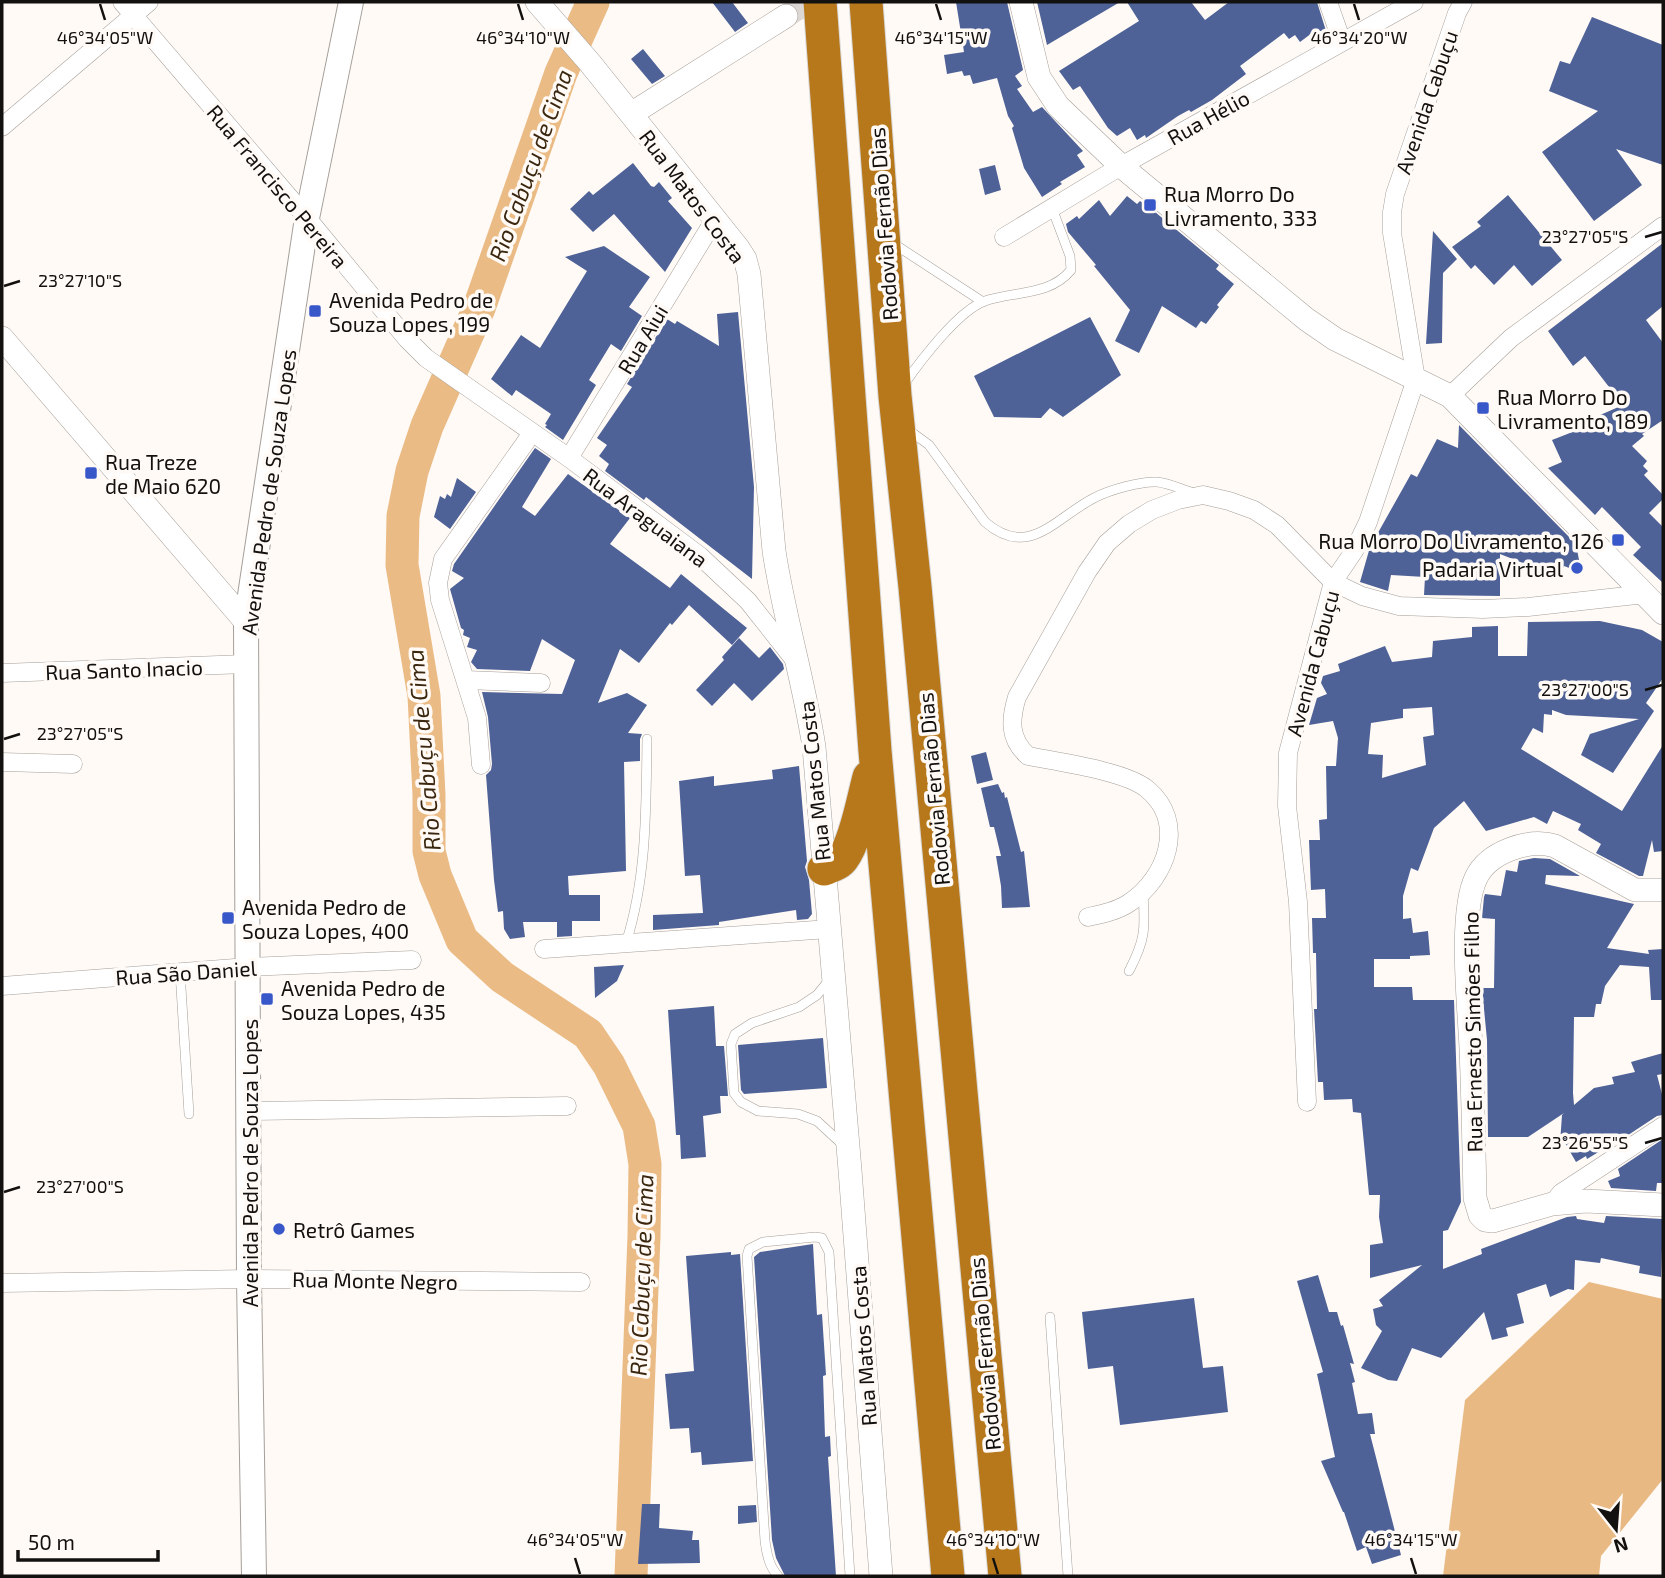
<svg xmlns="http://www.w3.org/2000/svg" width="1665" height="1578" font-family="'Exo 2',sans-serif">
  <rect width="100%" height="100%" fill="#fffaf6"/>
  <path fill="#e9b983" d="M1589,1282L1663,1299V1479L1601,1556L1599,1576H1443L1465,1400Z"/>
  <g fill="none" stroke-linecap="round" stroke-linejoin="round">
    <path stroke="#ebbb85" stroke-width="33" d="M593,2L561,73L479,308L427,426L412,471L403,516L402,565L424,696L429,795V851L435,875L462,940L502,977L588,1034L609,1065L639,1126L645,1164L644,1236L631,1576"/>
  </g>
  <path fill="#4e6297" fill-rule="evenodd" d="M712,2H732L748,23L735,32Z
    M956,2H1007L1023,70L1015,76L1022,86L1017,89L1033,112L1042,107L1083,151L1077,155L1085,167L1060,182L1062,184L1042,197L1024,168L1012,128L1014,126L1008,116L997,78L973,84L970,75L964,76L962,71L947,74L944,55L964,52Z
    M1037,2H1120L1047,45Z
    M1127,2H1191L1205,20L1229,2H1317L1327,34L1317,40L1312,33L1300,42L1295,35L1289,39L1284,33L1240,66L1246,74L1212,100L1191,112L1189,110L1178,116L1146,138L1145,135L1137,140L1130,128L1117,136L1108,128L1080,86L1073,90L1059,71L1139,21Z
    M1592,17L1663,45V165L1616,149L1642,185L1594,221L1542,152L1598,111L1549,91L1560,61L1570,64Z
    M643,49L665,76L652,84L631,59Z
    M633,163L651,186L654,187L659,182L672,198L668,201L692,228L665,272L614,214L593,232L570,209L589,191L593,195Z
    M995,165L1001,190L985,195L979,169Z
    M1508,195L1562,260L1532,286L1514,265L1494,285L1475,265L1471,269L1452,247L1481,226L1477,222Z
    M1127,196L1137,204L1140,201L1149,207L1219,265L1216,269L1234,284L1217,305L1219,307L1206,324L1201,321L1196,328L1162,306L1139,353L1115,341L1130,310L1094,266L1096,265L1068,232L1066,224L1077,216L1079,219L1099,200L1110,216Z
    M1433,231L1457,259L1443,273L1442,343L1426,344Z
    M1663,243V306L1646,320L1663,343V420L1642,434L1644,436L1632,446L1647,461L1643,466L1648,471L1644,475L1663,495V499L1649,513L1663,527V583L1633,555L1641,547L1602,507L1595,515L1548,468L1562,462L1552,440L1593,424L1591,419L1623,405L1585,356L1573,366L1548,331Z
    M604,246L650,277L629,307L642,316L621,351L611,344L589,380L596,385L563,440L545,427L547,425L545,424L551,414L516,390L512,396L491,379L521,335L540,348L587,271L565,257Z
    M738,312L754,487L752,579L646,497L644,500L605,471L609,464L599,456L607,445L597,438L632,387L627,384L667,319L675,324L677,321L719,346L717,314Z
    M1090,317L1121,375L1063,417L1050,408L1041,418L994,417L974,376Z
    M1459,425L1576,544L1579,560L1577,571L1564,566L1559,577L1500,554V596L1424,595L1425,577L1391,575L1388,591L1360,582L1370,547L1411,474L1417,477L1437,439L1458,448Z
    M535,448L551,459L522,507L535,516L568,474L630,518L610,544L670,588L681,574L747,628L732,645L689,605L672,625L670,623L639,663L620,649L598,703L627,693L647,705L628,733L642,734L640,739V761L624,762L626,871L568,876L569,895H600V921H572V936L557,937V922H523L525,937L510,939L504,929L503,911L498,912L494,880L486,775L491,770L492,764L488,717L482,692L562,694L575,660L542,639L530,671L477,669L471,662L477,650L467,647L470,638L463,635L464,630L461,628L450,589L464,578L452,571L454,564Z
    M457,478L476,492L450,529L434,517L440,496L445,499L447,494L451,497Z
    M1600,621L1642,630L1663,642V678L1646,703L1654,711L1613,773L1581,755L1590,734L1639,719L1566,715L1552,710V715L1544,714L1543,733L1533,728L1521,749L1622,811L1663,745V851L1654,852L1652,840L1643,876H1639L1596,853L1601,844L1578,830L1581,824L1553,811L1547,824L1534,817L1486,831L1464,801L1434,828L1418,871L1411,868L1403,896V919L1411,918L1413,933L1428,931L1430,955L1410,956V959H1374V987H1412L1413,1000H1454L1461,1202L1448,1230L1443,1231V1269L1482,1254L1481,1249L1567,1217L1576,1216L1577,1219L1604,1223L1606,1216L1663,1219L1661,1277L1639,1273L1640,1266L1601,1258L1600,1263L1575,1260L1574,1290L1568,1289L1550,1297L1546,1284L1517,1294L1524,1323L1506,1328L1508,1336L1492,1340L1484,1312L1441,1358L1412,1348L1397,1381L1388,1380L1361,1368L1382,1331L1376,1325L1373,1309L1383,1306L1379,1300L1422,1265L1370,1278V1245L1383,1243L1379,1217L1380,1195H1369L1361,1113L1353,1112L1352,1099L1324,1100L1323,1082H1318L1314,1009H1317L1316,953H1313L1312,918H1326L1325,889L1311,890L1309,840H1320L1319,820L1327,819L1326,766H1336L1338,738L1333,721L1309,725L1317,698L1327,694L1321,683L1323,676L1340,671L1338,664L1385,646L1392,662L1432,657L1433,641L1472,637V627L1498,626V656H1527L1528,622ZM1432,707L1434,735L1423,737L1426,765L1382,778L1383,755L1368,754L1371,723L1403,718V709Z
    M739,638L759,658L770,647L783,664L784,669L752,701L734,683L712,706L696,690L724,660L722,657Z
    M986,752L993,780L977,784L971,756Z
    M799,766L807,861L805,867L809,880L812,914L808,919L797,920L796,910L719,922V925L653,930V915L703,913L700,875L685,876L679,781L714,776V786L773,779L772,770Z
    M998,784L1002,793L1004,792L1005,798L1007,797L1021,852L1024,851L1030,907L1002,908L1001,886L996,856H1001L994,827H990L981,788Z
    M1534,858L1550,859L1580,876L1546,875L1545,884L1634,904L1607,948L1649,954L1648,950L1663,949V1000H1651L1649,967L1620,965L1605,986L1601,1004H1596L1594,1017H1574L1573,1093L1574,1105L1594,1088L1614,1084L1612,1077L1635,1072L1631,1062L1663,1053V1074L1657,1075L1663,1098V1115L1657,1116L1610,1147V1145L1587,1159L1586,1156L1576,1162L1565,1143H1560L1562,1115L1564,1113L1528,1137H1488L1487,1040L1482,988H1494L1495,919L1482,918L1484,897L1485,894L1501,896L1506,870L1517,872L1519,861Z
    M624,965L617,981L595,998L594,967Z
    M714,1006L716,1046H724L728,1096H720L721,1113L703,1116L706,1157L681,1159L680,1135H676L668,1010Z
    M823,1038L827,1088L744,1094L741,1090L738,1045Z
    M1663,1139V1183H1657L1656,1191L1611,1188L1608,1181L1620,1176L1618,1169Z
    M813,1244L817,1315L822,1314L826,1375L823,1376L825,1437L830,1436L831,1456L828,1457L836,1576H785L776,1558L772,1540L754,1257L760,1252Z
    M731,1252V1255L740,1254L753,1461L702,1465L701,1452L691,1453L689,1428L670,1429L665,1374L694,1371L686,1256Z
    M1318,1275L1329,1312H1337L1341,1326L1343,1325L1354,1364L1350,1363L1355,1382L1352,1383L1358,1414L1372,1413L1375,1434H1370L1401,1555L1372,1564L1366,1547L1357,1551L1344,1512H1343L1321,1461L1335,1457L1317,1374L1323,1372L1297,1281Z
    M1194,1298L1203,1368L1223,1366L1228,1412L1120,1425L1113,1366L1088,1369L1082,1312Z
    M642,1504H660L659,1528L693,1531L692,1540H699L700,1563L638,1564Z
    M756,1505L757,1522L738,1524V1506Z"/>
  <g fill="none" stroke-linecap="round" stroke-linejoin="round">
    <path stroke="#dcd7d3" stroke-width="23" stroke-dasharray="23 11" stroke-linecap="butt" d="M786,16L809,2"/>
    <g stroke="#a59f99" stroke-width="10">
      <path id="service" d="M891,242L983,302
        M905,383C921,360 959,310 985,301C1014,291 1050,296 1071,270L1070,256L1052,208
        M906,428L929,445L985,522C1029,560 1055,518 1094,498C1109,490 1141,481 1157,482C1169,483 1183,490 1194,493
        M626,943C647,877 646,808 647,739
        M1129,971C1146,939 1145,928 1143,893
        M180,972L189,1114
        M830,979L817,995L799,1007L752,1023L735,1034L731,1044L734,1093L741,1102L758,1111L798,1114L817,1121L842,1144
        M1050,1317L1068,1576
        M778,1576C769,1566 767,1555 765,1541L747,1256L749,1249L763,1242L815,1237L822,1238L829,1252L850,1576"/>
    </g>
    <g stroke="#a59f99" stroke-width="19">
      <path id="minor" d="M122,2L307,218L407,339L426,358L569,458L700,556L748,601L793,658
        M1328,2L1342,42
        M2,127L149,2
        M1004,237L1121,166L1414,2
        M1450,396L1511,338L1663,226
        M569,458L715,219
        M2,673L246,664
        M466,680L541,683
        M2,762L73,764
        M481,765L477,718L440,600L438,583L443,559L532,433
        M1088,917C1102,914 1117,911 1129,903C1167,878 1187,822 1147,789C1125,771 1058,762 1028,756C1009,739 1010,720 1017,697L1087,572L1107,543L1129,524L1152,510L1178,500L1203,495L1229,501L1254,510L1277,525L1333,582L1362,596L1399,606L1483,609L1528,607L1645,594
        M544,949L829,929
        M2,986L248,967L412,960
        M1307,1102L1298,902L1287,806L1288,753L1333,582L1354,551L1368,522L1416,379L1392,233V212L1395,194L1457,13L1463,2
        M248,1111L567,1106
        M1552,1204L1561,1193L1663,1126
        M2,1283L249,1279L581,1282"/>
    </g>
    <g stroke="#a59f99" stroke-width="24">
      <path id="tertiary" d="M537,2L590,63L738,248L745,259L749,274L774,551C784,617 804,681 814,747L850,1170L881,1576
        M1021,2L1039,77L1058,106L1121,166L1306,319L1335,339L1450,396L1663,613
        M631,114L786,16
        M2,338L246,622
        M1663,890H1635L1555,846C1529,838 1488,852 1476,878C1459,913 1469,1006 1471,1048C1473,1098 1474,1148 1475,1198L1480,1215L1485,1220L1493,1221L1552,1204L1586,1201L1663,1205"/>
    </g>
    <g stroke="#a59f99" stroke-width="26">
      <path id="secondary" d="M254,1576L249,1279L246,622L307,218L351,2"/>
    </g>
    <g stroke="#d9d9d9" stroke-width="35">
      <path id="motorway" d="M820,2L875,751L948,1576
        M866,2L895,396L915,587L1005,1576
        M824,869C831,866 839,864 843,858C856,841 863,799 869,777"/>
    </g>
    <use href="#service" stroke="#fff" stroke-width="9"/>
    <use href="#minor" stroke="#fff" stroke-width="18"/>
    <use href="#tertiary" stroke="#fff" stroke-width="23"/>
    <use href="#secondary" stroke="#fff" stroke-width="24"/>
    <use href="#motorway" stroke="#b7771b" stroke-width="33"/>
  </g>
  <path fill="none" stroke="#13110f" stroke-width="2.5" d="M100,4L105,20M518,4L523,20M936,4L941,20M1354,4L1359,20M1645,237L1662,232M4,286L20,281M1645,690L1662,685M4,739L20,734M1645,1143L1662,1138M4,1192L20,1187M575,1558L580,1574M993,1558L998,1574M1411,1558L1416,1574"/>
  <g fill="#3857c8" stroke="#fffaf6" stroke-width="2.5">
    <rect x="1143" y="198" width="14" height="14" rx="3.5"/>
    <rect x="308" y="304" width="14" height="14" rx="3.5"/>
    <rect x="1476" y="401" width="14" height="14" rx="3.5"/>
    <rect x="84" y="466" width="14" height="14" rx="3.5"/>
    <rect x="1611" y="533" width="14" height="14" rx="3.5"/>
    <circle cx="1577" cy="568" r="7"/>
    <rect x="221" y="911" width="14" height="14" rx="3.5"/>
    <rect x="260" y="992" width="14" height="14" rx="3.5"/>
    <circle cx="279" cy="1229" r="7"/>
  </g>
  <g text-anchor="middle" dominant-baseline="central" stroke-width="7" stroke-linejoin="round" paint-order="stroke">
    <g font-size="21" fill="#13110f" stroke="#fffaf6">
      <text transform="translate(1426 102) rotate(-71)">Avenida Cabuçu</text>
      <text transform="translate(1208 117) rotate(-29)">Rua Hélio</text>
      <text transform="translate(278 186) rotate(50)">Rua Francisco Pereira</text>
      <text transform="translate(693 196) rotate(53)">Rua Matos Costa</text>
      <text transform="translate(883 224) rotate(-94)">Rodovia Fernão Dias</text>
      <text transform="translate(642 339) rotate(-59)">Rua Aiui</text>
      <text transform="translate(268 492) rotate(-82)">Avenida Pedro de Souza Lopes</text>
      <text transform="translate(646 517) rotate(37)">Rua Araguaiana</text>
      <text transform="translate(1312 663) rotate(-75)">Avenida Cabuçu</text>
      <text transform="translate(124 669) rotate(-2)">Rua Santo Inacio</text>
      <text transform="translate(814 781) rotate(-96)">Rua Matos Costa</text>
      <text transform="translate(933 789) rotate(-95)">Rodovia Fernão Dias</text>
      <text transform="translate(186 972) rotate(-4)">Rua São Daniel</text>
      <text transform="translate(1472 1032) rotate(-91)">Rua Ernesto Simões Filho</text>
      <text transform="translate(249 1163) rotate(-90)">Avenida Pedro de Souza Lopes</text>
      <text transform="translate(375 1280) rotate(1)">Rua Monte Negro</text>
      <text transform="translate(863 1346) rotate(-94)">Rua Matos Costa</text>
      <text transform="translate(984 1354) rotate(-95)">Rodovia Fernão Dias</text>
    </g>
    <g font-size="21" fill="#13110f" stroke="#fffaf6" text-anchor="start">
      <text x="1164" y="193">Rua Morro Do<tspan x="1164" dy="24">Livramento, 333</tspan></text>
      <text x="329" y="299">Avenida Pedro de<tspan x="329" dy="24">Souza Lopes, 199</tspan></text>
      <text x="1497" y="396">Rua Morro Do<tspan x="1497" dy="24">Livramento, 189</tspan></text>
      <text x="105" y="461">Rua Treze<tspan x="105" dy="24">de Maio 620</tspan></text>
      <text x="1604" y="540" text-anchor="end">Rua Morro Do Livramento, 126</text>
      <text x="1563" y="568" text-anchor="end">Padaria Virtual</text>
      <text x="242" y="906">Avenida Pedro de<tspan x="242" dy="24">Souza Lopes, 400</tspan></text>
      <text x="281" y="987">Avenida Pedro de<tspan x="281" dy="24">Souza Lopes, 435</tspan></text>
      <text x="293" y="1229">Retrô Games</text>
    </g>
    <g font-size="23" font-style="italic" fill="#3b270f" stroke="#fffaf6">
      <text transform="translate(530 165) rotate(-70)">Rio Cabuçu de Cima</text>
      <text transform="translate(423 750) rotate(-95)">Rio Cabuçu de Cima</text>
      <text transform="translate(641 1275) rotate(-88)">Rio Cabuçu de Cima</text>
    </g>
  </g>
  <g font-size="18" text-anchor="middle" fill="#13110f" stroke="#fffaf6" stroke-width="7" stroke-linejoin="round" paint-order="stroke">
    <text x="105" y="44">46°34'05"W</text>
    <text x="523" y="44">46°34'10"W</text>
    <text x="941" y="44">46°34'15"W</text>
    <text x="1359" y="44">46°34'20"W</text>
    <text x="1585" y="243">23°27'05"S</text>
    <text x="80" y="287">23°27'10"S</text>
    <text x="1585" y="696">23°27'00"S</text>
    <text x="80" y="740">23°27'05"S</text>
    <text x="1585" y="1149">23°26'55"S</text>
    <text x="80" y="1193">23°27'00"S</text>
    <text x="575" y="1546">46°34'05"W</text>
    <text x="993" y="1546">46°34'10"W</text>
    <text x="1411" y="1546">46°34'15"W</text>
  </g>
  <rect width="1665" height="1578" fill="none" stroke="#13110f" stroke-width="7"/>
  <g transform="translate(1616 1529) rotate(163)" stroke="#fffaf6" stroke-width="5" paint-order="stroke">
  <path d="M0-5L12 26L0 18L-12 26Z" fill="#13110f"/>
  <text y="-10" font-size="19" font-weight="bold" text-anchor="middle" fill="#13110f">N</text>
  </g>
  <path d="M18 1550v10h140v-10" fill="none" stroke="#13110f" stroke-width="3.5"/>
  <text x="28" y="1550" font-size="21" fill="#13110f" stroke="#fffaf6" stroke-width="5" paint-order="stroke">50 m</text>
</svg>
